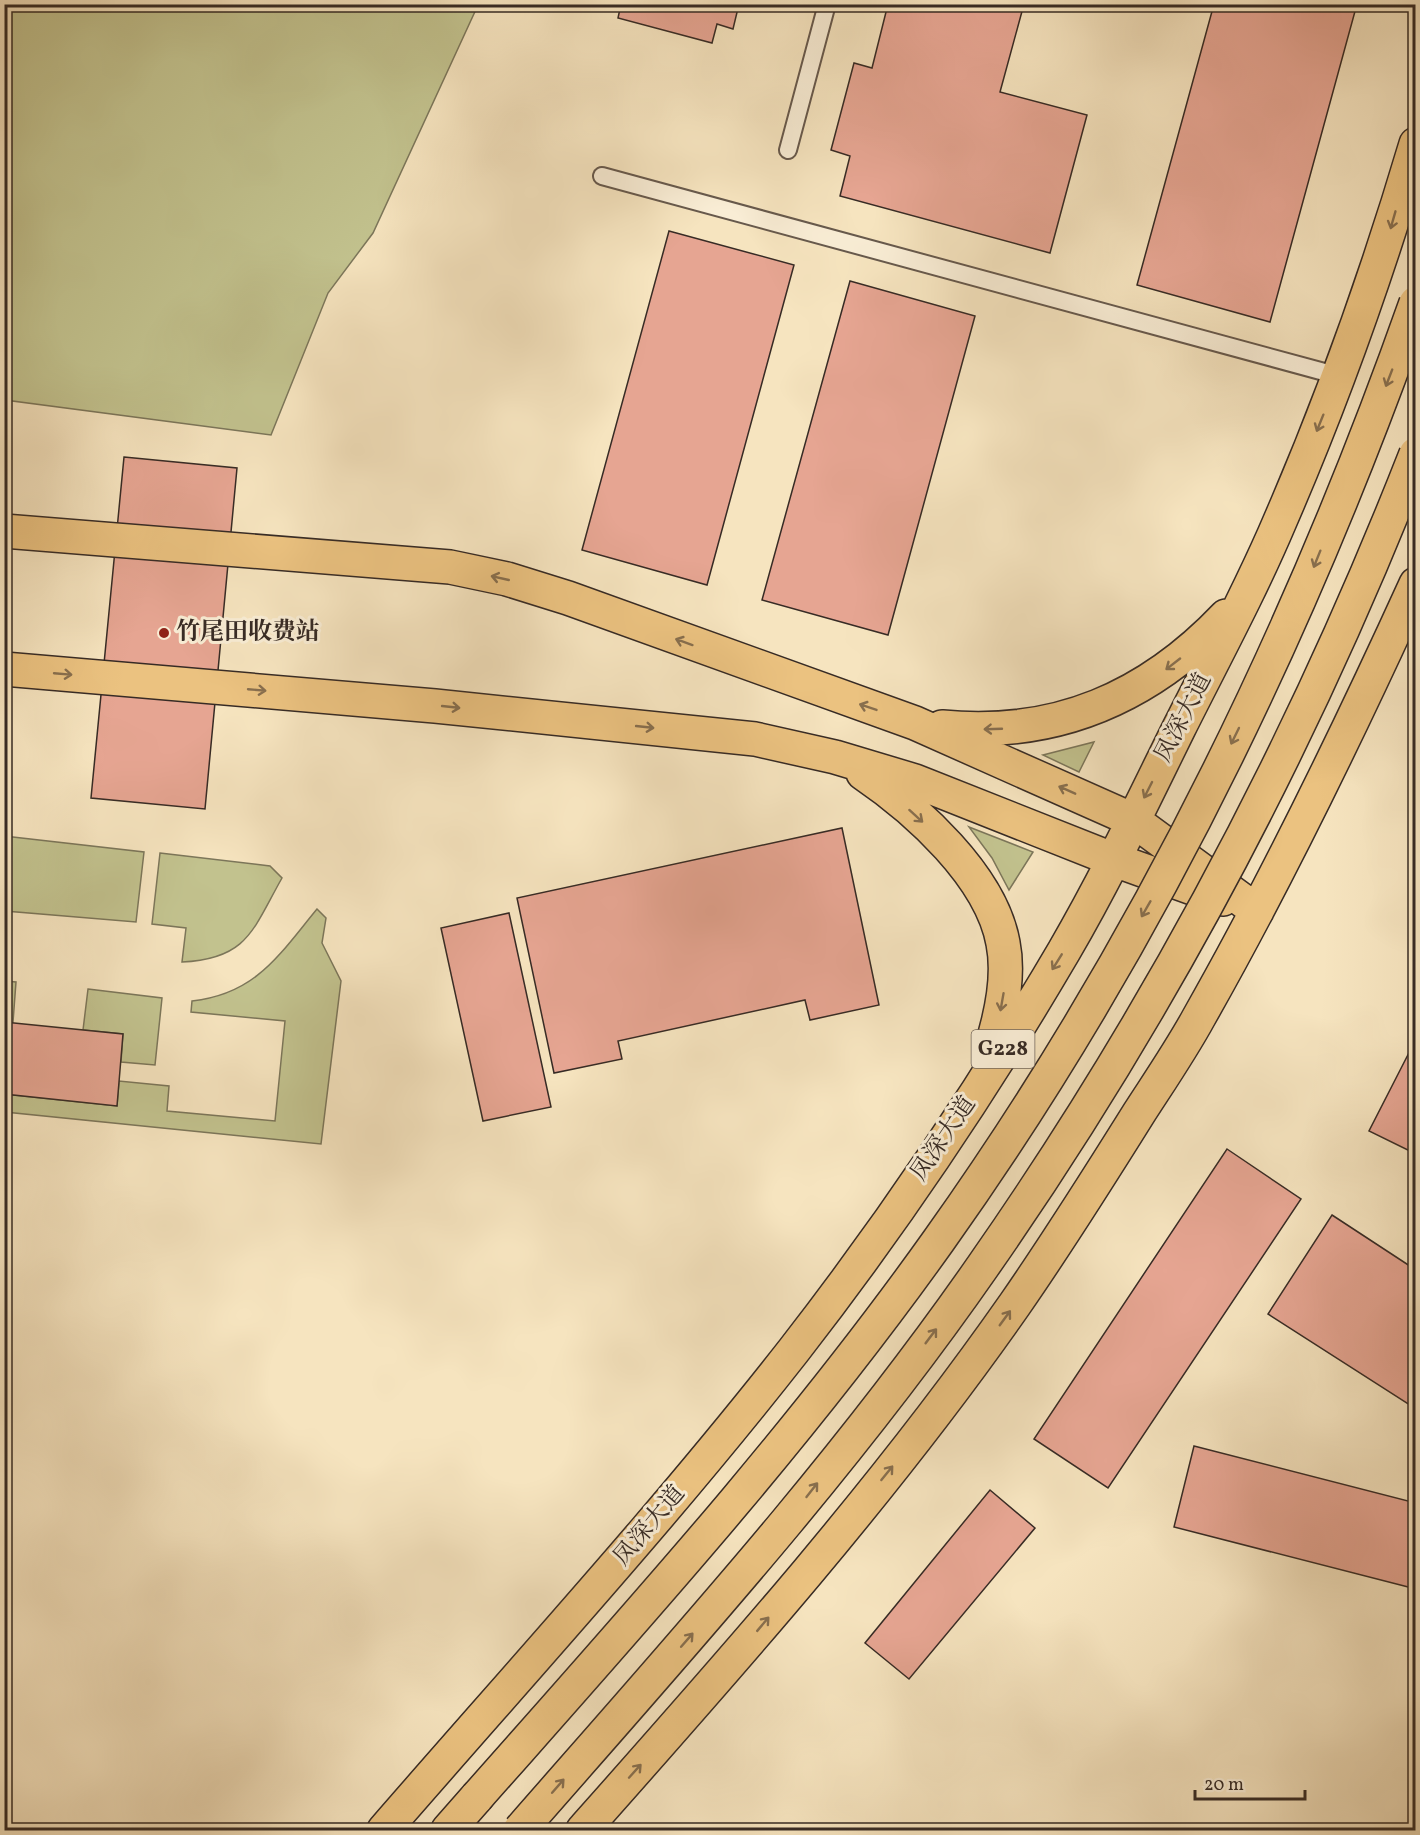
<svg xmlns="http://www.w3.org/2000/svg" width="1420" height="1835" font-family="Vollkorn,'Noto Serif SC',serif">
  <rect width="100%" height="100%" fill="#f6e4bf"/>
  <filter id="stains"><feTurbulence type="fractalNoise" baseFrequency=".00333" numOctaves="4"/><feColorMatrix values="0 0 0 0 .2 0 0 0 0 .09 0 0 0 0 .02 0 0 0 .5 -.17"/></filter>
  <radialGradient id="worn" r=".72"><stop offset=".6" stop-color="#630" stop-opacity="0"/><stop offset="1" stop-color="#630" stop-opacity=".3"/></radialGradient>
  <path fill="#c2c28e" stroke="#7c765a" stroke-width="1.5" d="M5,4L478,5L373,233L328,293L271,435L5,400Z
    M1094,742L1079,772L1043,755Z
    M969,827L1033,852L1009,890L992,858Z
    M4,836L144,852L136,922L5,911Z
    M160,853L270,866L282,878C253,929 248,959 182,962L186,928L152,924Z
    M317,909L326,918L322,943L341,981L321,1144L5,1112L4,1094L117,1106L119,1081L169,1086L167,1111L275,1121L285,1021L191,1012L192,1001C256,994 279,955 317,909Z
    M5,981L16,982L13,1022H5Z
    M88,989L162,998L155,1065L121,1062L123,1034L83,1030Z"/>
  <path fill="#e6a592" stroke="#372b25" stroke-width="1.5" d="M621,4H739L733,29L717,24L712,43L618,18Z
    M888,4H1024L1000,92L1087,115L1050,253L840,196L850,156L831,150L854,63L872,68Z
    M1214,4H1357L1270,322L1137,285Z
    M669,231L794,265L707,585L582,550Z
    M850,281L975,316L888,635L762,600Z
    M124,457L237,468L205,809L91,798Z
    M842,828L879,1005L810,1020L805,1000L618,1041L622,1059L554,1073L517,898Z
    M509,913L551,1107L483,1121L441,928Z
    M4,1022L123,1034L117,1106L4,1094Z
    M1416,1039V1154L1369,1131Z
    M1227,1149L1301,1199L1108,1488L1034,1439Z
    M1332,1215L1416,1270V1409L1268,1314Z
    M1194,1446L1416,1503V1589L1174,1527Z
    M990,1490L1035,1528L909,1679L865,1643Z"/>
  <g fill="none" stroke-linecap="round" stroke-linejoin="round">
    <g stroke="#67594c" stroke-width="20">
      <path id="lane" d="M788,150L827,4
        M602,176L1339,376"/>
    </g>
    <g stroke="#372b25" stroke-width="36">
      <path id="highway" d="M4,531L450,567L507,579L568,598L915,723L1133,820L1257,911
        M4,669L435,706L755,739L835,757L915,781L1112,859L1223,899
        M942,727C1056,738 1148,698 1226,616
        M863,773C916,809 991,876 1003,943C1010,978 1001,1017 990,1051
        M384,1830C522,1671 664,1516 794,1350C892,1224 983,1089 1064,951C1106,879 1142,803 1179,728C1213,660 1250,592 1280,521C1333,399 1378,272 1416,144
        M448,1830L477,1797
        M583,1830C733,1661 885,1490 1015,1304C1058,1242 1099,1177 1139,1113C1159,1082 1181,1050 1199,1017C1279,876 1349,731 1416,584"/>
    </g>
    <use href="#lane" stroke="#f9edd5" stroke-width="16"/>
    <use href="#highway" stroke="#ebc280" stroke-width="33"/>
    <g stroke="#372b25" stroke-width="36" stroke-linecap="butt">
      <path id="highway-bridge" d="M477,1797C637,1616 799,1437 939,1240C1143,954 1299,634 1416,303
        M520,1830C680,1647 844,1466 983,1266C1159,1014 1304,740 1416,454"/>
    </g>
    <use href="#highway-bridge" stroke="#ebc280" stroke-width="33"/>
  </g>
  <defs><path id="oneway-shaft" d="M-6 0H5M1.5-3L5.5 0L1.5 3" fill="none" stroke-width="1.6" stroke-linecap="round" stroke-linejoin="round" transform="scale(1.5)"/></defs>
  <g stroke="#886f4e">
    <use href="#oneway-shaft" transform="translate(1393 220) rotate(106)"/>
    <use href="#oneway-shaft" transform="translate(1389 378) rotate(111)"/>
    <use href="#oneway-shaft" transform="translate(1320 423) rotate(112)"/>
    <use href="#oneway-shaft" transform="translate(1317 559) rotate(112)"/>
    <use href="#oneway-shaft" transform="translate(500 578) rotate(-167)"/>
    <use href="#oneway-shaft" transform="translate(684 642) rotate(-160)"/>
    <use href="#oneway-shaft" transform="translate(1173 664) rotate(142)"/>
    <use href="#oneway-shaft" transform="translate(63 674) rotate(5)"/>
    <use href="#oneway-shaft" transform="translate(257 690) rotate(5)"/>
    <use href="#oneway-shaft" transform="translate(451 707) rotate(6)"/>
    <use href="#oneway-shaft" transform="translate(868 707) rotate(-161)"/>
    <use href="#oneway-shaft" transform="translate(645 727) rotate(6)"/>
    <use href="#oneway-shaft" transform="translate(993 729) rotate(178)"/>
    <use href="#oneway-shaft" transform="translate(1235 736) rotate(116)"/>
    <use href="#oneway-shaft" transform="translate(1067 790) rotate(-156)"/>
    <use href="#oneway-shaft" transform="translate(1148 790) rotate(117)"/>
    <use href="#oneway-shaft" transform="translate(916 816) rotate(42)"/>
    <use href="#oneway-shaft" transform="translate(1146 909) rotate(120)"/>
    <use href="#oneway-shaft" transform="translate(1057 962) rotate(122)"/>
    <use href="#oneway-shaft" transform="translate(1002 1002) rotate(100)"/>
    <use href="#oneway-shaft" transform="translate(1005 1318) rotate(-54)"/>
    <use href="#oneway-shaft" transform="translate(931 1336) rotate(-53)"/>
    <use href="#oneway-shaft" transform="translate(887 1473) rotate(-51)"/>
    <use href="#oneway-shaft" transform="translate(812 1490) rotate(-52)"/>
    <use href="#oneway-shaft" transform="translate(763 1624) rotate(-50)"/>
    <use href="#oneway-shaft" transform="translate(687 1640) rotate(-49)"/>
    <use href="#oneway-shaft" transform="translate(635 1771) rotate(-48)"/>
    <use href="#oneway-shaft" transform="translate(558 1786) rotate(-49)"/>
  </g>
  <circle fill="#8f2418" stroke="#f9edd5" stroke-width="2" cx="164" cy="633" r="6"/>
  <g text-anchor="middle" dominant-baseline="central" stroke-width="6" stroke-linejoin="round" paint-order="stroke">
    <rect fill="#f9edd5" stroke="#71655a" stroke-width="1.5" x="971.5" y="1030" width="63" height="38" rx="4.5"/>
    <g font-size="22" font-weight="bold" fill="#372b25">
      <text x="1003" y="1049">G228</text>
    </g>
    <g font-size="24" font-weight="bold" fill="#372b25" stroke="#f9edd5" text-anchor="start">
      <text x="176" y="633">竹尾田收费站</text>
    </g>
    <g font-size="24" fill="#372b25" stroke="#f9edd5">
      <text transform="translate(1184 718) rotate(-63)">凤深大道</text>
      <text transform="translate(944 1139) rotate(-56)">凤深大道</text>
      <text transform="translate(650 1526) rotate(-50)">凤深大道</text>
    </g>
  </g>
  <rect width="1420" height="1835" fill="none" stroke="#f6e4bf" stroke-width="24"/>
  <rect x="6" y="6" width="1408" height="1823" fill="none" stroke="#372b25" stroke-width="3"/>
  <rect x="12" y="12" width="1396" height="1811" fill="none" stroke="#372b25" stroke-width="1.5"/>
  <path d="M1195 1790v9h110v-9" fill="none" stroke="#372b25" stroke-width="3"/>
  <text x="1204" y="1790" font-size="18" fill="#372b25" stroke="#f9edd5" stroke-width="4.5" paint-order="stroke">20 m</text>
  <rect width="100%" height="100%" filter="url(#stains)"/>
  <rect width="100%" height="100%" fill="url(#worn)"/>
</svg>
